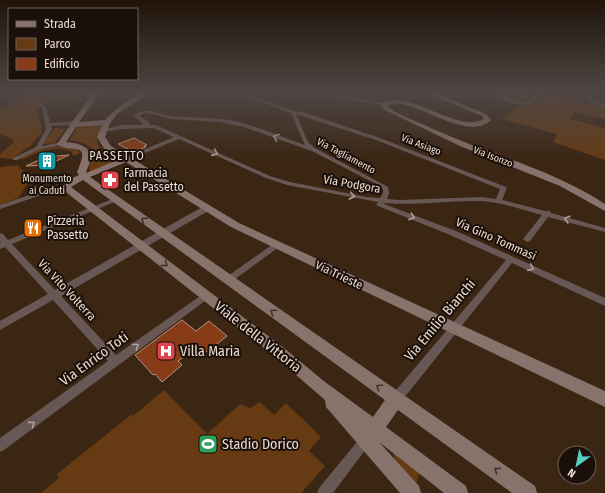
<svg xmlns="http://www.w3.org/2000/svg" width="605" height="493" font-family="'Fira Sans Condensed',sans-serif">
  <rect width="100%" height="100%" fill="#3b2513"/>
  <path fill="#663b14" d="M25,92H93L85,101L47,103L38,106V116L42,127L41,133L31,145L12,159L0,158V154L14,142L12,139L0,134V109L14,103L15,99Z
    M497,92H528L531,98C519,105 507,99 497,92Z
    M536,92H545L587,105L590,103L605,107V119L575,112L570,119L605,128V160L553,142L557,134L502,119L519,107L533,104L540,100Z
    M101,125L97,142L100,149L113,160L109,164L91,171L89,169C89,165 91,163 92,159C97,145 80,142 70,140V139L77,128Z
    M55,128L65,129L55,143L43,144Z
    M62,146L77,149L80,153L73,156L72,152C62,146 45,149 34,154C28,157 25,159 18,159L39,149Z
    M18,165L24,172L34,174L18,198L0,205V167Z
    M164,390L207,434L240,404L250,408L260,402L274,415L286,403L321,437L309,451L325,466L301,493H41L59,478L57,474L132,414L133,416Z
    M397,453L420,474L418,476L416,486L394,460V454Z"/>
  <path fill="#873b17" stroke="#b29183" d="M134,138L147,145L144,146L146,147L133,152L118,144Z
    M69,155L48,165L26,166L45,157Z
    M182,320L196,331L209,321L227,336L207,352L201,347L196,351L194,350L178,361L182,365L162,382L155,374L153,375L135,355Z"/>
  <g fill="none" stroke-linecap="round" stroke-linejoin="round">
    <path fill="#675855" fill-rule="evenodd" d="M234,92H241L294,111L303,112L380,138L506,187L507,188L502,200L545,211H550L551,213L605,228V232L548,217L530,241L527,242L523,239L542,215C522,210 501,202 481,201C449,200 417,206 385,203L384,204L456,231L605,298V306L512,263L400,403L396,405L392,403L390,399L392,395L506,260L450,235L378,206L376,205L378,202L287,185L266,178L179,139L128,160H124V158L174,137L153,128L122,129L104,132L101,130L122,125H144L134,116C145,105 158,114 171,116C193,118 214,117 235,121C259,127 282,137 305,145L291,113ZM145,113L153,114L171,119L220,122L244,127L312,151L378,185L383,189V193L380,198L367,197L290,182L270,176L156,125H150L149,122L139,116ZM296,114L376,140L500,189L496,199L482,197L400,200L387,199L389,193L388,187L315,148L308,142Z
      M310,92H321L386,104L384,105Z
      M492,92C507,92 517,110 533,98L530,92H534L538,98C525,111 505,103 492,92Z
      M589,92H593L590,97L595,101L605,104V107L591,103L585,98V97Z
      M38,104H42L46,107L50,123L75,121L78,123L75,125L51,126L52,129L42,146L61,142L63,143V145L40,149L17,160H13V158L36,147L46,129L42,108L38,106Z
      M65,185L67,186V188L59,189L0,209V205L56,186Z
      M115,198L117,199L118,200L117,201L12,244L55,290L204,206H210L211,208L210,210L61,296L116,355L203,294L206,293L209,294L211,296L209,298L4,450L0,452V438L108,361L53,300L0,330V321L48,294L5,247L0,249V243L1,242L0,241V233L3,234L8,240Z
      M276,242L280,245L279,247L231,282H225L224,280L225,278Z
      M365,435L369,437L371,441L369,445L333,493H317L319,488L361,437Z"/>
    <path fill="#88726c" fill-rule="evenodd" d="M94,92H101L79,122L105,120C115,109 137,92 151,92L117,114L110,123L105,137L111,146L239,223L605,391V407L231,227L126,162L90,177L535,486L537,493H512L398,410L386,427L466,486L468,493H444L379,442L419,486L421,493H400L326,407L325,400L274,356L62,189L60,187C65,181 72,178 79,175L77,172C92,138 71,155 57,144L87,101ZM102,125L97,137L105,150L120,159L86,173C87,168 91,162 91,158C91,145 75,143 66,142L76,127ZM83,180L385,400L373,417L325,382L284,348L71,187Z
      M424,92H433L486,114L491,120C465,145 408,92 387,106C397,115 419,122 431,128C488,154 552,169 605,204V211L560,186L460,146L385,110L381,106L382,103C415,90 456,134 484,119L482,116Z"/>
  </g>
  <defs><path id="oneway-chevron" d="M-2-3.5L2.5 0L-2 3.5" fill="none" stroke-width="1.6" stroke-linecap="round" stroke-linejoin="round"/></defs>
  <g stroke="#afa099">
    <use href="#oneway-chevron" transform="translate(276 137) rotate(-159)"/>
    <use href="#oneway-chevron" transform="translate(215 153) rotate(24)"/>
    <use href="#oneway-chevron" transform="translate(352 196) rotate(11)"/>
    <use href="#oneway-chevron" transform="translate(412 217) rotate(20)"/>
    <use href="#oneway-chevron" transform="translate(567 219) rotate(-164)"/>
    <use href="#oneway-chevron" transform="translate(531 268) rotate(24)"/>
    <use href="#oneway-chevron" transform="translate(136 346) rotate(-36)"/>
    <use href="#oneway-chevron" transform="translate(32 424) rotate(-36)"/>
  </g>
  <g stroke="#40322c">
    <use href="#oneway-chevron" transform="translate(144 220) rotate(-145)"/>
    <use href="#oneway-chevron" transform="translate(165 264) rotate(37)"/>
    <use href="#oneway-chevron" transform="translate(273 312) rotate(-145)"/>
    <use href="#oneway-chevron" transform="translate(379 387) rotate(-145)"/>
    <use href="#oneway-chevron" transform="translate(497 470) rotate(-144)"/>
  </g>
  <linearGradient id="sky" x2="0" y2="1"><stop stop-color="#20140a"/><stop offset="0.57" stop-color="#4f4644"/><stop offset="1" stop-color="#4f4644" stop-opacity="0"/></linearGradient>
  <rect width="605" height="161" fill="url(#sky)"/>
  <defs>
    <g id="building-square" transform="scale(1)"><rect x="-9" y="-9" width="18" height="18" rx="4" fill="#0f9aa8" stroke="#1a1009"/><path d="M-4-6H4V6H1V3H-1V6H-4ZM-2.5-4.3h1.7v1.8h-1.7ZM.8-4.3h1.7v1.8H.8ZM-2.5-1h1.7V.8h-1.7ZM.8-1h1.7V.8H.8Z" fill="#fff"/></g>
    <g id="pharmacy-square" transform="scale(1)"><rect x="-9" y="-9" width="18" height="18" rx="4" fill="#e0444e" stroke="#1a1009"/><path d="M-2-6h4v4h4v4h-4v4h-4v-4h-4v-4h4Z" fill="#fff"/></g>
    <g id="restaurant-square" transform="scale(1)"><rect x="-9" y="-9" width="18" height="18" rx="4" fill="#e8710a" stroke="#1a1009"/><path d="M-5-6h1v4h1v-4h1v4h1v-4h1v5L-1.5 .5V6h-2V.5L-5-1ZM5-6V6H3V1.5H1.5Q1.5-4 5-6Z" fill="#fff"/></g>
    <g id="hospital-square" transform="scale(1)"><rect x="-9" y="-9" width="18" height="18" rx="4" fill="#e0444e" stroke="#1a1009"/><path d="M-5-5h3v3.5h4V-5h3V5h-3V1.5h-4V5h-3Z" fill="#fff"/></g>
    <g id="stadium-square" transform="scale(1)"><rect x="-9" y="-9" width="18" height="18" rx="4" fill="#2e9e5b" stroke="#1a1009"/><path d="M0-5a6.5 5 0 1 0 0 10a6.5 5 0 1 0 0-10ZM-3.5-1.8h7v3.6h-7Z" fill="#fff"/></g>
  </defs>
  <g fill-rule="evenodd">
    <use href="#building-square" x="47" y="161"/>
    <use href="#pharmacy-square" x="110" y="180"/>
    <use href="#restaurant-square" x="33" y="228"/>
    <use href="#hospital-square" x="166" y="351"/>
    <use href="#stadium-square" x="208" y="444"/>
  </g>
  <g text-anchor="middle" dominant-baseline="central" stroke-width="4" stroke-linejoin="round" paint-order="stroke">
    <g font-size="10" fill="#eadbd0" stroke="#1a1009">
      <text transform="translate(421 145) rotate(21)">Via Asiago</text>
      <text transform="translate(346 156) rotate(28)">Via Tagliamento</text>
      <text transform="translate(493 157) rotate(21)">Via Isonzo</text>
    </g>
    <g font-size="10" fill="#eadbd0" stroke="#1a1009">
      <text x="47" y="179">Monumento<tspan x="47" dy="12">ai Caduti</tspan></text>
    </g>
    <g font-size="12" letter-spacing="1" fill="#eadbd0" stroke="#1a1009">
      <text x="117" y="156">PASSETTO</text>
    </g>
    <g font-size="12" fill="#eadbd0" stroke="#1a1009" text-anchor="start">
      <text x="124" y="173">Farmacia<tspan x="124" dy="14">del Passetto</tspan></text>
      <text x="47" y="221">Pizzeria<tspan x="47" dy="14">Passetto</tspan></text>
    </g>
    <g font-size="12" fill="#eadbd0" stroke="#1a1009">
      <text transform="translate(352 184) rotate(10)">Via Podgora</text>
      <text transform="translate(496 239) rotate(24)">Via Gino Tommasi</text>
      <text transform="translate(339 275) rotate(25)">Via Trieste</text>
      <text transform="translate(67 290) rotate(47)">Via Vito Volterra</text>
    </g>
    <g font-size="14" fill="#eadbd0" stroke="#1a1009">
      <text transform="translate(440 320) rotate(-50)">Via Emilio Bianchi</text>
      <text transform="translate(258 337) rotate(38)">Viale della Vittoria</text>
      <text transform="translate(94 359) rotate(-36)">Via Enrico Toti</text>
    </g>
    <g font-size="14" fill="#eadbd0" stroke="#1a1009" text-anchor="start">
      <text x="180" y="351">Villa Maria</text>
      <text x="222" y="444">Stadio Dorico</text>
    </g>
  </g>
  <rect x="8" y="8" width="130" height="72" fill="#1a1009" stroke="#6d6159"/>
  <rect x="16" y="21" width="20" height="6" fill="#88726c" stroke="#6d6159"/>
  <text x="44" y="28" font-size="12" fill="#eadbd0">Strada</text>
  <rect x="16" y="38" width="20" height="12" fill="#663b14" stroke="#6d6159"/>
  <text x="44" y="48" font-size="12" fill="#eadbd0">Parco</text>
  <rect x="16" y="58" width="20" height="12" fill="#873b17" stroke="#6d6159"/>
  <text x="44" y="68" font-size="12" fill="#eadbd0">Edificio</text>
  <g transform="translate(577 465) rotate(213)"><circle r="19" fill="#1a1009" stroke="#6d6159"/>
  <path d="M0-3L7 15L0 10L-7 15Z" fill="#57cec2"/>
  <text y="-6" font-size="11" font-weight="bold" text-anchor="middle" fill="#eadbd0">N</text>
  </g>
</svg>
